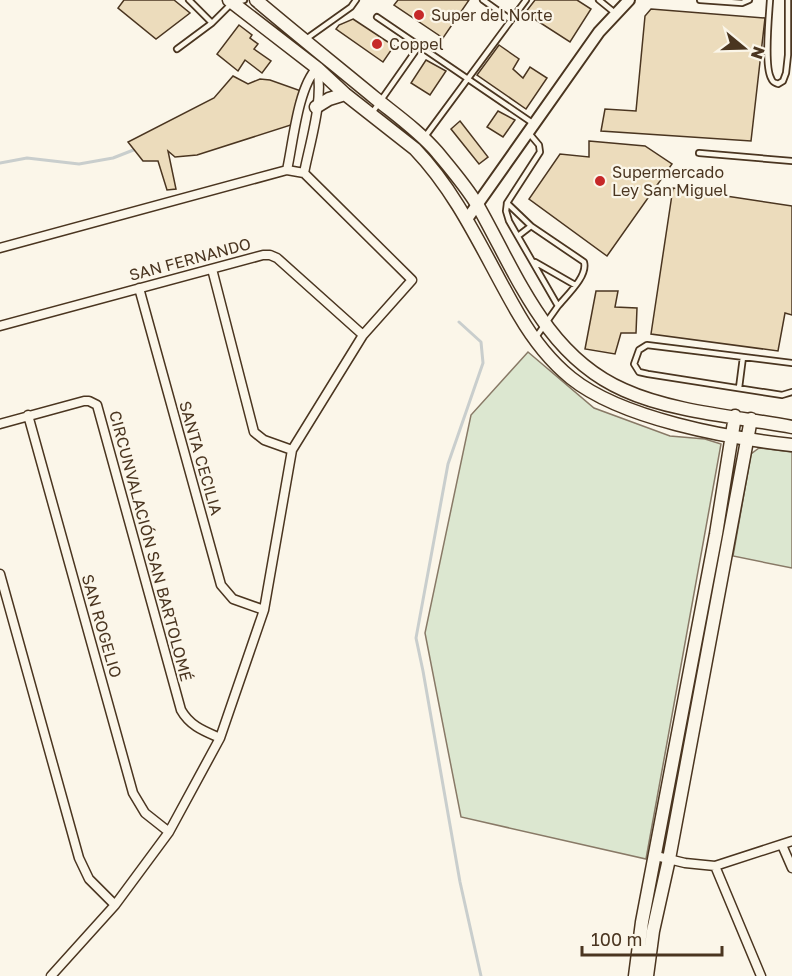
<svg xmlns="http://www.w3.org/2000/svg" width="792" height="976" font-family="'Golos Text',sans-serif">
  <rect width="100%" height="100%" fill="#fbf6e9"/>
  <path fill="#dce7d0" stroke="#887966" stroke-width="1.5" d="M528,352L594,408L670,436L705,439L721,444L646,859L461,817L425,633L471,415Z
    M759,448L792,452V568L733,556L751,454Z"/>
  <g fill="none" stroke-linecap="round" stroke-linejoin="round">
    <path stroke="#c9cecd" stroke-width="3" d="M0,163L27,158L79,164L113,158L136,149
      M459,322L481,342L483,363L448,464L416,638L423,671L460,882L481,976"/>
  </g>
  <path fill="#ecdcbc" stroke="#4a3520" stroke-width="1.5" d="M124,0H174L190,13L156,39L118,8Z
    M398,0H469L443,38L394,5Z
    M535,0H577L591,9L570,42L525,13Z
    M651,9L765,18L751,141L601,131L605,109L636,111L645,16Z
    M353,19L394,46L383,62L336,29L339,25Z
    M239,25L252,35L250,38L258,44L254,49L271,61L262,73L245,60L238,71L217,54Z
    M499,45L519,59L513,69L523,78L530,67L547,78L526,109L477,75Z
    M426,60L446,71L430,95L411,83Z
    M233,76L248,84L260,79L270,80L301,91L294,124L197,155L175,157L168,151L176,189L167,190L158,161H143L128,142L214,98Z
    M498,111L515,120L503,137L487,127Z
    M460,121L488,157L479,164L451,129Z
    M589,141L645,146L672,164L607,256L529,199L560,154L589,157Z
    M673,188L792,206V315L785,313L778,351L651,334Z
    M596,291H618L615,307L637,308L636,333H621L615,354L585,349Z"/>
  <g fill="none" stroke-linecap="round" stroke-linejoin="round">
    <g stroke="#4a3520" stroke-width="8">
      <path id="service" d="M189,0L212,23L232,3L244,0
        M483,0L511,20
        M599,0L615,13
        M700,0L742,3L749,0
        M770,0C769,16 764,65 771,78C773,83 774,82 778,84L783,81L786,73L788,55V0
        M377,17L534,124
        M306,39L351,7L356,0
        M177,49L212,23
        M372,113L419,46
        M528,132L539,145L540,152L507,203L506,211L509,221L558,306L536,337
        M424,138L526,0
        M699,153L792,161
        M507,203L531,226
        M518,236L531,226L584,262C588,276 567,295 558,306
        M535,262L575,285
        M792,363L647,345L639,350L634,364L639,372L648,374L782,395L792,392
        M739,388L743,357"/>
    </g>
    <g stroke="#4a3520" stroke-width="11">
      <path id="minor" d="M287,170C293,143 298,87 317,68
        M304,173C310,142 324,99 317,68
        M0,248L287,170L304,173L412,280L363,335L292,450L264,610L220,738L169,832L115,905L51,976
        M212,269L254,432L264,440L292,450
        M139,288L221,585L233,599L264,610
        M0,326L263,255H270L277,258L363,335
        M28,415L133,793L145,813L169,832
        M0,424L84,401H89L97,405L181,710C190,726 204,731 220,738
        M0,574L79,858L89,879L115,905
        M782,845L792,868
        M656,856L685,863L715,866L792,841
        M715,866L761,976"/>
    </g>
    <g stroke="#4a3520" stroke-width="14">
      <path id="tertiary" d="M467,219L599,32L629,0"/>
    </g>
    <g stroke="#4a3520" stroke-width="15">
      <path id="secondary" d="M229,0L317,68L345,94L415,149C461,197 486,259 519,315C533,339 550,361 571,378C622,419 728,438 792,445
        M256,0C295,33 335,65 375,98C396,115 419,131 437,152C451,169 466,186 478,206C517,275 546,356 624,390C672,412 739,417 792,427
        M316,107L329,99L345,94
        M635,976L642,922L716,534L735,416
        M647,976L653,931L669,859L751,419"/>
    </g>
    <use href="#service" stroke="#fbf6e9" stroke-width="4.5"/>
    <use href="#minor" stroke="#fbf6e9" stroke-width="8"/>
    <use href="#tertiary" stroke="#fbf6e9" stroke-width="10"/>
    <use href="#secondary" stroke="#fbf6e9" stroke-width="12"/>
  </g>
  <g fill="#c62828" stroke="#fbf6e9" stroke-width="2">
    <circle cx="419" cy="15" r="6"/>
    <circle cx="377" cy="44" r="6"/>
    <circle cx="600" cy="181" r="6"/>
  </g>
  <g text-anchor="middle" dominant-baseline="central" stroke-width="4.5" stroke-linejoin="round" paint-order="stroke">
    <g font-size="16" fill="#4a3520" stroke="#fbf6e9" text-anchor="start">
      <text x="431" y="15">Super del Norte</text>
      <text x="389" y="44">Coppel</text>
      <text x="612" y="172">Supermercado<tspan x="612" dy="18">Ley San Miguel</tspan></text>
    </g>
    <g font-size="16" fill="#4a3520" stroke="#fbf6e9">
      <text transform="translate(190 259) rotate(-15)">SAN FERNANDO</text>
      <text transform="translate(201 458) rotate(74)">SANTA CECILIA</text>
      <text transform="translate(151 546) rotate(75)">CIRCUNVALACIÓN SAN BARTOLOMÉ</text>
      <text transform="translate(102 626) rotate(74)">SAN ROGELIO</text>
    </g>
  </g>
  <g transform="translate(744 48) rotate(109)" stroke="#fbf6e9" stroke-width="4.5" paint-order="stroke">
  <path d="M0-4.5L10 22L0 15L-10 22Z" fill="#4a3520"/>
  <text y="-9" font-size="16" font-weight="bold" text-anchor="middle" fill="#4a3520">N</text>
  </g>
  <path d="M582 946v9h140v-9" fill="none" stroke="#4a3520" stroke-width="3"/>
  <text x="591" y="946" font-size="18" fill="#4a3520" stroke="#fbf6e9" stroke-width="4.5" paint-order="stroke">100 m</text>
</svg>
